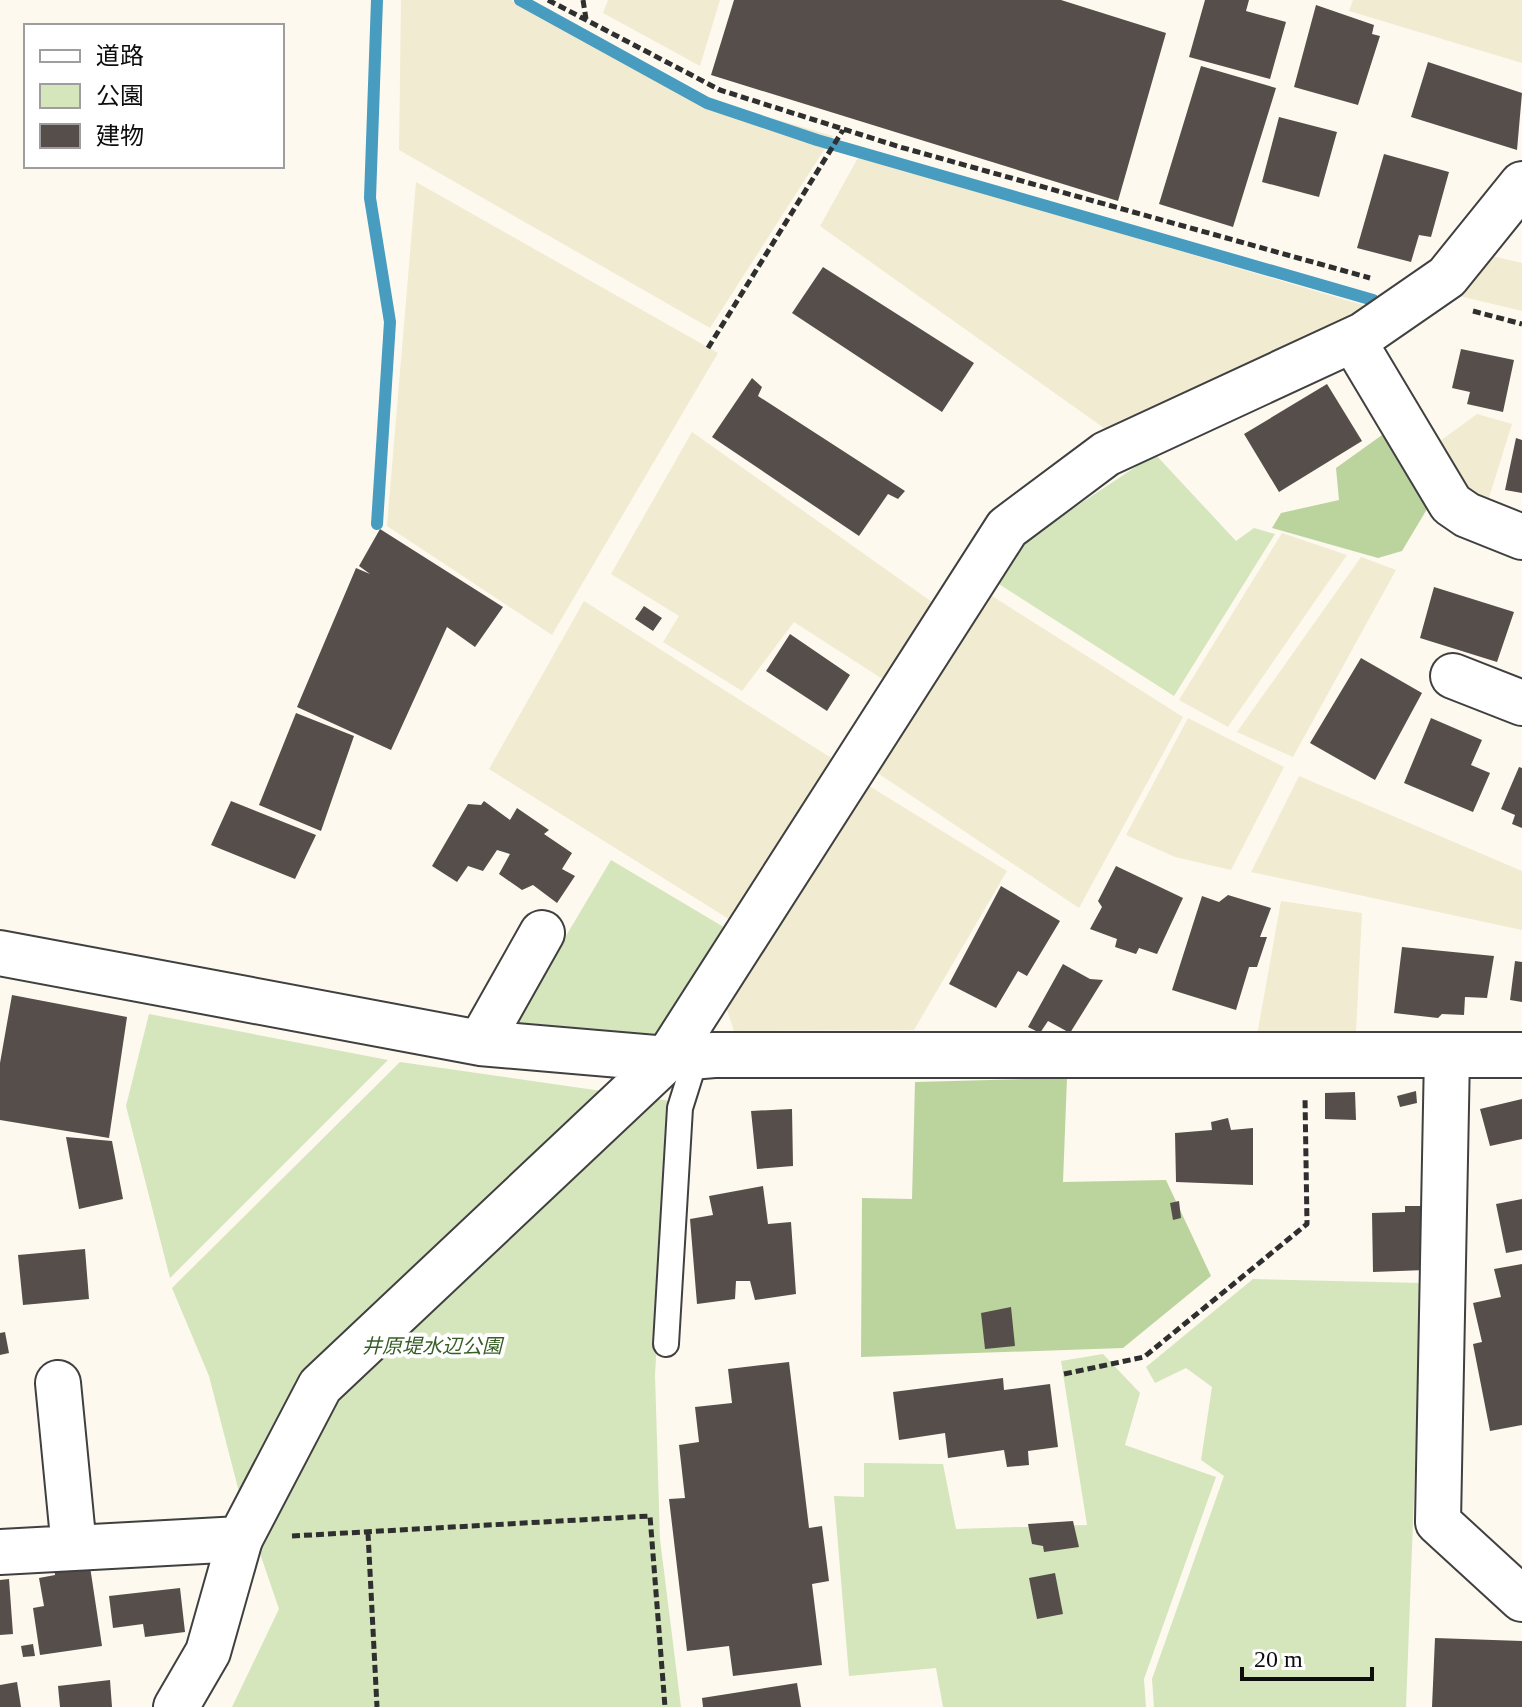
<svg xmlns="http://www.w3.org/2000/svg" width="1522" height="1707" font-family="'Times New Roman','Noto Sans JP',serif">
  <rect width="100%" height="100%" fill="#fdf9ef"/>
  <path fill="#f1ebd1" d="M401,0H511L713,101L833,136L710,328L399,150Z
    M608,0H720L700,66L603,13Z
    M1353,0H1522V63L1349,11Z
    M859,156L1373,308L1111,433L820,226Z
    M416,182L718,353L552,635L387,526Z
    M1492,256L1522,263V311L1451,294Z
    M1477,414L1512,424L1486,507L1477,505L1436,444Z
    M692,432L939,607L884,680L794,622L742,691L663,642L679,616L611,574Z
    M1282,533L1347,555L1228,727L1179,700Z
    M1361,557L1396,570L1293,757L1237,732Z
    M992,596L1183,717L1079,908L876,772Z
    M584,601L836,761L732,921L489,769Z
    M1188,718L1284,767L1231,870L1175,857L1126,835Z
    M1299,776L1522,871V930L1251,872Z
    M866,784L1007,871L914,1030L734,1031L724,1001Z
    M1281,901L1362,913L1356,1032L1257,1035Z"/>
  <path fill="#d5e5bc" d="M1155,454L1236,541L1254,528L1275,534L1174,696L999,584L1030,537Z
    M611,860L732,932L654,1035L515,1022Z
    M149,1014L388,1060L170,1278L126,1106Z
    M400,1062L671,1101L655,1375L660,1539L681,1707H232L279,1609L239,1492L209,1376L172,1288Z
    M1253,1279L1422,1283L1406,1707H1154L1152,1679L1224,1476L1201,1460L1212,1387L1186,1368L1155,1383L1146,1367Z
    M1103,1354L1140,1393L1125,1445L1216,1477L1144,1679L1146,1707H943L936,1668L849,1676L834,1496L864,1497V1463L943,1464L956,1529L1087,1525L1061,1361Z"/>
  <path fill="#bbd49d" d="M1389,430L1427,509L1402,551L1378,558L1272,528L1281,513L1339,500L1336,468Z
    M1067,1078L1063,1182L1166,1180L1211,1276L1123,1348L861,1357L862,1198L912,1199L915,1082Z"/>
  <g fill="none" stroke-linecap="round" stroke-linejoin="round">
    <path stroke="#479cc0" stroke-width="12" d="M520,0L707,103L817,140L1373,300
      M377,524L390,322L370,198L377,0"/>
  </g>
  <path fill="#554e4b" d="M734,0H1061L1166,33L1118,201L711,75Z
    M1205,0H1249L1246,11L1286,22L1270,79L1189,57Z
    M1316,5L1374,25L1372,34L1380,36L1358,105L1294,87Z
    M1428,62L1522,93L1517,150L1411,117Z
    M1201,66L1276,88L1233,227L1159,204Z
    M1279,117L1337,132L1319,197L1262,182Z
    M1384,154L1449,172L1431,237L1419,235L1411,262L1357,248Z
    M823,267L974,363L942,412L792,313Z
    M1461,349L1514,360L1503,412L1467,404L1470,392L1452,388Z
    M752,378L762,387L758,396L905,491L898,499L888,494L859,536L712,437Z
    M1327,384L1362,441L1279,492L1244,434Z
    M1516,438L1522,440V493L1505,490Z
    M380,529L503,607L475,647L447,627L391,750L297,707L356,568L370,574L359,566Z
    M1434,587L1514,612L1497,662L1420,638Z
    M644,606L662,618L653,631L635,619Z
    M790,634L850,675L827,711L766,671Z
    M1361,658L1422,693L1375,780L1310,743Z
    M296,713L354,736L321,831L259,805Z
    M1431,718L1482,740L1471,765L1490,773L1473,812L1404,783Z
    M1519,767L1522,768V828L1512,824L1515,815L1501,809Z
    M231,801L316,835L295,879L211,845Z
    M484,801L510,820L517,808L549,830L544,834L572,853L562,869L575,876L557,903L533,885L522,890L499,874L510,854L497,850L483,871L468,866L457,882L432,866L468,804L481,805Z
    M1116,866L1183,898L1157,954L1139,948L1136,954L1115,947L1117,939L1090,929L1102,907L1098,901Z
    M1001,886L1060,921L1027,976L1018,971L996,1008L949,984Z
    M1228,895L1271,908L1260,937H1267L1257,967H1249L1236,1010L1172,990L1202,896L1219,902Z
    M1402,947L1494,956L1487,998L1465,997L1464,1015L1442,1014L1438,1018L1394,1013Z
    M1515,961L1522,962V1002L1510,1000Z
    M1063,964L1090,979L1103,980L1070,1033L1048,1021L1040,1033L1028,1027Z
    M12,995L127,1017L109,1138L0,1120V1063Z
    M1416,1091L1417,1103L1400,1107L1397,1096Z
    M1355,1092L1356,1120L1325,1119V1093Z
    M1522,1099V1139L1490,1146L1480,1109Z
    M792,1109L793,1166L757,1169L751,1111Z
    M1228,1118L1231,1130L1253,1128V1185L1176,1182L1175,1133L1212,1130L1211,1122Z
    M66,1137L112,1141L123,1199L79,1209Z
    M763,1186L768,1224L791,1222L796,1294L755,1300L750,1281H736L735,1299L697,1304L690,1219L713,1215L709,1196Z
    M1522,1199V1250L1506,1253L1496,1204Z
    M1179,1201L1181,1218L1173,1220L1170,1203Z
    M1405,1206H1424L1425,1270L1373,1272L1372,1213L1405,1212Z
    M85,1249L89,1299L23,1305L18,1255Z
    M1522,1264V1425L1490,1431L1473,1344L1482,1342L1473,1303L1501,1297L1494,1269Z
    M1011,1307L1015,1346L985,1349L981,1313Z
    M5,1332L9,1353L0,1355V1333Z
    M789,1362L809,1528L822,1526L829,1581L812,1584L822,1665L733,1676L729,1646L687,1651L669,1499L685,1498L679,1445L699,1442L695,1407L732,1403L728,1369Z
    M1003,1378L1004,1390L1050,1384L1058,1447L1028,1451L1029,1465L1007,1467L1004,1450L948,1458L945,1433L899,1440L893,1392Z
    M1073,1521L1079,1547L1044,1552L1043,1546L1032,1544L1028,1524Z
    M89,1560L102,1646L40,1655L33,1608L44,1606L39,1578L55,1575L54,1565Z
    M1055,1573L1063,1614L1037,1619L1029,1578Z
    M9,1579L13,1634L0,1635V1580Z
    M180,1588L185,1632L145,1637L143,1624L113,1628L109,1596Z
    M1435,1638L1522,1641V1707H1432Z
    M33,1644L35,1656L23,1657L21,1646Z
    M110,1680L112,1707H60L58,1686Z
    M17,1682L21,1707H0V1685Z
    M797,1683L801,1707H703L702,1698Z"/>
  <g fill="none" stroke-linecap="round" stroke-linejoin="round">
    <g stroke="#404040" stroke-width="28">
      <path id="service" d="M666,1344L680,1108L696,1057"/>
    </g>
    <g stroke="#404040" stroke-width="48">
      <path id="minor" d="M1353,340L1451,504L1467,515L1522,537
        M1453,676L1522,703
        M0,953L480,1043L667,1059L714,1055H1522
        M480,1043L542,933
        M1447,1055L1438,1522L1522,1599
        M58,1383L74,1548
        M0,1552L240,1539L320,1386L667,1059L1007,528L1106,454L1363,335L1447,277L1522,184"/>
    </g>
    <g stroke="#404040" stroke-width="48">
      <path id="tertiary" d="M176,1707L208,1652L240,1539"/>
    </g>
    <path stroke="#2f2f2f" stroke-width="5" stroke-dasharray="8 4" stroke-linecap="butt" d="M548,0L720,90L900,147L1370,278
      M583,0L586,19
      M1473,311L1522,324
      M708,348L843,130
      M1064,1374L1144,1357L1307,1224L1305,1097
      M368,1533L377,1707
      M292,1536L650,1516L665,1707"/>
    <use href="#service" stroke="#fff" stroke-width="24"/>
    <use href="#minor" stroke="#fff" stroke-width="44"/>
    <use href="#tertiary" stroke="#fff" stroke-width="44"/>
  </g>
  <g text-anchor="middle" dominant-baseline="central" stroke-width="8" stroke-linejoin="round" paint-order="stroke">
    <g font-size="20" font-style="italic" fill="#365e24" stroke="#fff">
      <text x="432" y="1346">井原堤水辺公園</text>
    </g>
  </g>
  <rect x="24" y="24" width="260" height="144" fill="#ffffff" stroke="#9e9e9e" stroke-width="2"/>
  <rect x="40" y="50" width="40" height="12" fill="#ffffff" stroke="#9e9e9e" stroke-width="2"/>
  <text x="96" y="64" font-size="24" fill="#0d0d0d">道路</text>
  <rect x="40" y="84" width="40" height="24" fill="#d5e5bc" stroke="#9e9e9e" stroke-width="2"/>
  <text x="96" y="104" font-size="24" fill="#0d0d0d">公園</text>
  <rect x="40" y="124" width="40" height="24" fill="#554e4b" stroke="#9e9e9e" stroke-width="2"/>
  <text x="96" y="144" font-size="24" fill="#0d0d0d">建物</text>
  <path d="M1242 1667v12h130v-12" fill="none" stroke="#0d0d0d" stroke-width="4"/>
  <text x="1254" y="1667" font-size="24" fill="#0d0d0d" stroke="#ffffff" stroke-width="6" paint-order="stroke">20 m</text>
</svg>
